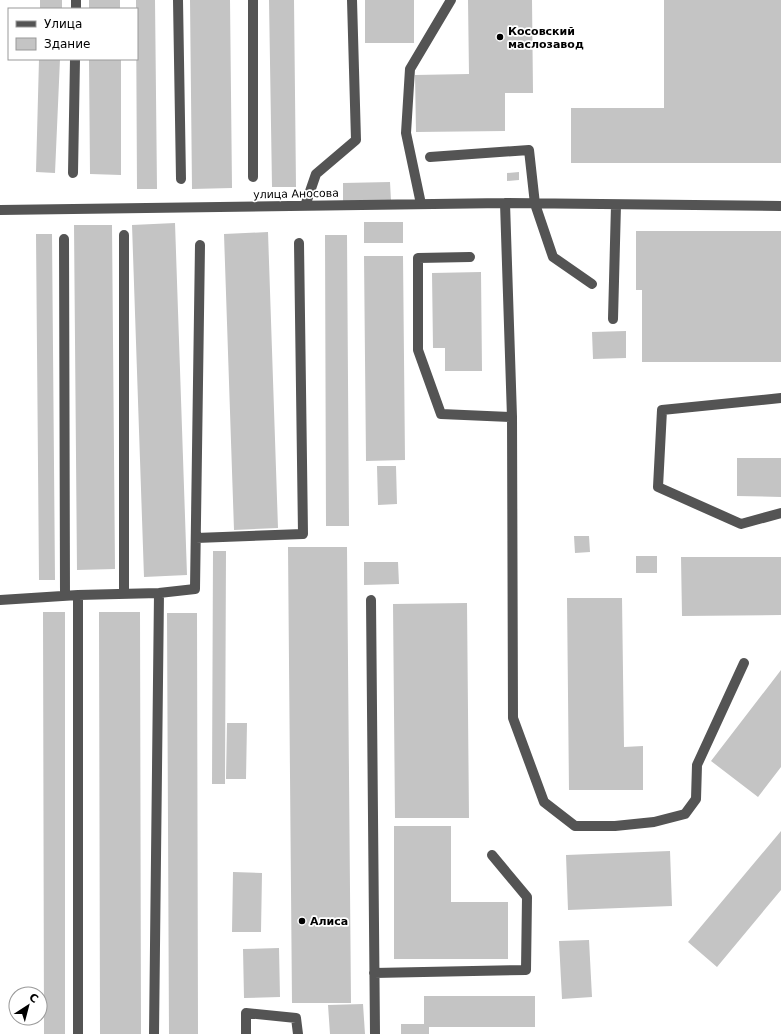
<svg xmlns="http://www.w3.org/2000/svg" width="781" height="1034" font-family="'DejaVu Sans',sans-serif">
  <rect width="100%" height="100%" fill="#fff"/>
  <path fill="#c4c4c4" d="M40,0H62V9H40Z
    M89,0H120V9H89Z
    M136,0H155L157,189H137Z
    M190,0H230L232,188L192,189Z
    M269,0H294L296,187H272Z
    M365,0H414V43H365Z
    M468,0H532L533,93H505V131L416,132L415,75L469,74Z
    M664,0H781V163H571V108H664Z
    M39,59H60L55,173L36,172Z
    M89,59H121V175L90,174Z
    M519,172V180L507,181V173Z
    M390,182L391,201L343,202V183Z
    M364,222H403V243H364Z
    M175,223L187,575L144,577L132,225Z
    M74,225H112L115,569L77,570Z
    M636,231H781V362H642V290H636Z
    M268,232L278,528L234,530L224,234Z
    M36,234H52L55,580H39Z
    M325,235H347L349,526H326Z
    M364,256H403L405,460L366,461Z
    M481,272L482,371H445V348H433L432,273Z
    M626,331V358L593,359L592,332Z
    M737,458H781V497L737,496Z
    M377,466H396L397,504L378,505Z
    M574,536H589L590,552L575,553Z
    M288,547H347L351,1003H292Z
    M213,551H226L225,784H212Z
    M636,556H657V573H636Z
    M681,557H781V615L682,616Z
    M364,562H398L399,584L364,585Z
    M567,598H622L624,747L643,746V790H569Z
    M467,603L469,818H395L393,604Z
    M43,612H65V1034H44Z
    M99,612H140L141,1034H100Z
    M167,613H197L198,1034H169Z
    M781,670V767L758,797L711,761Z
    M227,723H247L246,779H226Z
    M394,826H451V902H508V959H394Z
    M781,831V890L717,967L688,942Z
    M670,851L672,906L568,910L566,855Z
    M233,872L262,873L261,932H232Z
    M589,940L592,997L562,999L559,941Z
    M279,948L280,997L244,998L243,949Z
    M424,996H535V1027H429V1034H401V1024H424Z
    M363,1004L365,1034H330L328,1005Z"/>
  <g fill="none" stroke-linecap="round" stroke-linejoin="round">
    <path stroke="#545454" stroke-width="10" d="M178,0L181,179
      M253,0V177
      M76,9V0
      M430,157L529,150L535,204L553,257L592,284
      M73,173L75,59
      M421,204L406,133L410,69L451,0
      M305,206L316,174L356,140L352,0
      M0,210L505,203L781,206
      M124,235V594
      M64,239L65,596
      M470,257L418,258V350L441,414L512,417L505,203
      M613,319L616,205
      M781,398L662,410L658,487L741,524L781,513
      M512,417L513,718L544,802L575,826H615L654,822L685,814L696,799L697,765L744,663
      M196,538L303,534L299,243
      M78,595V1034
      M0,600L78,595L159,593L195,589L200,245
      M371,600L375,1034
      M374,973L526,970L527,897L492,855
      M154,1034L159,593
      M246,1034V1013L296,1018L298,1034"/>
  </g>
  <g fill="#000" stroke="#fff" stroke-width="1.5">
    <circle cx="500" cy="37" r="4"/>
    <circle cx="302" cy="921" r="4"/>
  </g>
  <g text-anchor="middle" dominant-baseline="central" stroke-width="3.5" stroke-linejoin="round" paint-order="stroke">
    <g font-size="11" font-weight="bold" fill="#000" stroke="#fff" text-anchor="start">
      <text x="508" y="31">Косовский<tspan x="508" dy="13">маслозавод</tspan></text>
      <text x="310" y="921">Алиса</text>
    </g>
    <g font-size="11" fill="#000" stroke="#fff">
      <text transform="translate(296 194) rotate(-1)">улица Аносова</text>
    </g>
  </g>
  <rect x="8" y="8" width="130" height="52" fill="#ffffff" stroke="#999999"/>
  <rect x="16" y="21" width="20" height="6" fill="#545454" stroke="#999999"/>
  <text x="44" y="28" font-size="12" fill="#000000">Улица</text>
  <rect x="16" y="38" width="20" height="12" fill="#c4c4c4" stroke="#999999"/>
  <text x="44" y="48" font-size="12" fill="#000000">Здание</text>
  <g transform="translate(28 1006) rotate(36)"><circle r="19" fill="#ffffff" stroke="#999999"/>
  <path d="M0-3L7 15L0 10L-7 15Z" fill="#000000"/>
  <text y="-6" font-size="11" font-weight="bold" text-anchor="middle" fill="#000000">С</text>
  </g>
</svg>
